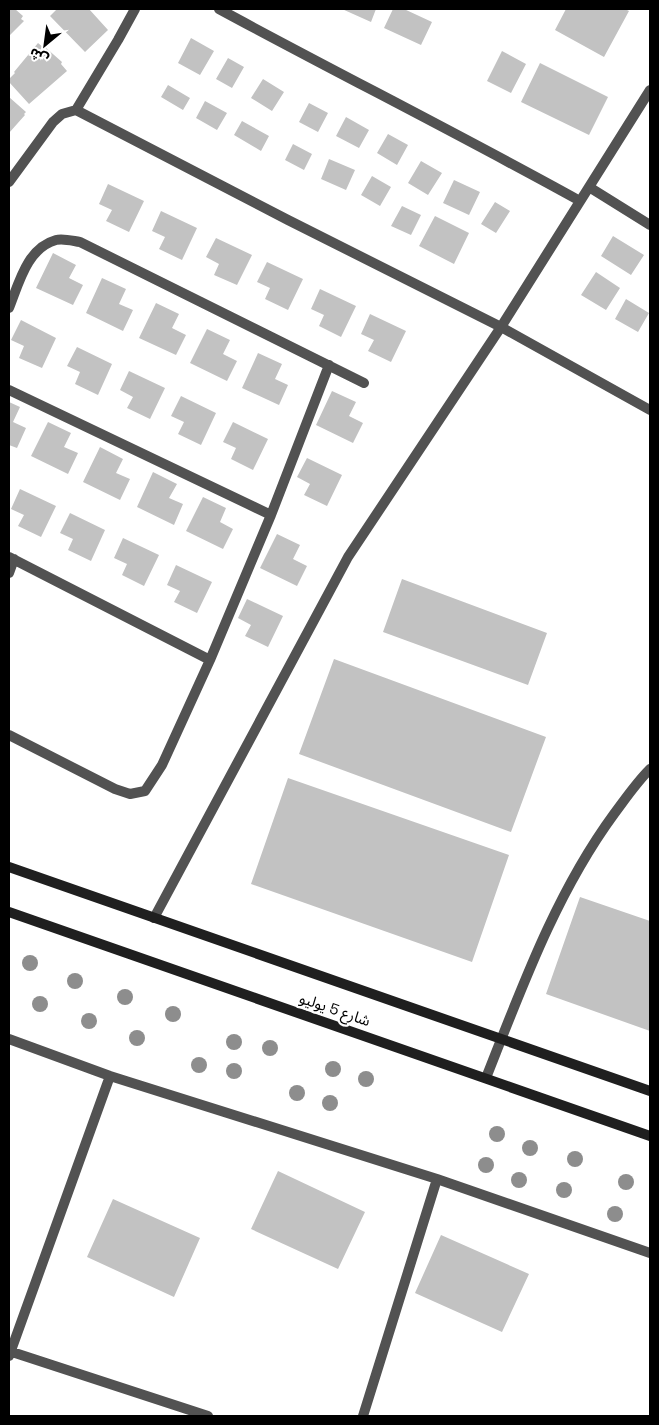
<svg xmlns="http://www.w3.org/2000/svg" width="659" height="1425" font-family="'Space Grotesk','Noto Sans Arabic',sans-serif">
  <rect width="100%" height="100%" fill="#fff"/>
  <path fill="#c2c2c2" d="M9,9H15L23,16L21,19L24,21L9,36Z
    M57,9H89L108,30L85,52L50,16Z
    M342,9H376L371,22Z
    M393,9H404L432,22L421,45L384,28Z
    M566,9H625L629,11L604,57L555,30Z
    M191,38L214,51L200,75L178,63Z
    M38,43L44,48L45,47L62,62L61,64L67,71L29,104L9,82V79L15,73L14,72Z
    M502,51L526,64L511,93L487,81Z
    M228,58L244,67L232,88L216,79Z
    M540,63L608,97L589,135L521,102Z
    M263,79L284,92L272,111L251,98Z
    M168,85L190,98L183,110L161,97Z
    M9,97L26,112L24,114L25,115L9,133Z
    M205,101L227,113L217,130L196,118Z
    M309,103L328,113L318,132L299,122Z
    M346,117L369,130L359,148L336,136Z
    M242,121L269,136L261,151L234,135Z
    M388,134L408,145L397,165L377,153Z
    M293,144L312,154L304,170L285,160Z
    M329,159L355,170L346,190L321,179Z
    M421,161L442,173L428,195L408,183Z
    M372,176L391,187L380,206L361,195Z
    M454,180L480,192L469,215L443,203Z
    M108,184L144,201L129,232L106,221L112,210L99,204Z
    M495,202L510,211L496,233L481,224Z
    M402,206L421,215L411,235L391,226Z
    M161,211L197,228L182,260L159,249L165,237L152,231Z
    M435,216L469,233L454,264L419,246Z
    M613,236L644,255L631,275L601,256Z
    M216,238L252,255L237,285L214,275L219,264L206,257Z
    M53,253L76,265L69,278L83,285L73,305L36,288Z
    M267,262L303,279L288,310L265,299L270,288L257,282Z
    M596,272L620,288L606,310L581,295Z
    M102,278L126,289L119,304L133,310L123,331L86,313Z
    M320,289L356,306L341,337L319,326L324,315L311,309Z
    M626,299L649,313L638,332L615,319Z
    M156,303L179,314L172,328L186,335L176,355L139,338Z
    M370,314L406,331L391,362L368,351L374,340L361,334Z
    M21,320L56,338L42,368L19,358L24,346L11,340Z
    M207,329L230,340L223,354L237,361L227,381L190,363Z
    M77,347L112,364L98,395L75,384L80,372L67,366Z
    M258,353L282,364L275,379L288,385L279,405L242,388Z
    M129,371L165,388L150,419L127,408L133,397L120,390Z
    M332,391L356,402L349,416L363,423L353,443L316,425Z
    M181,396L216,413L201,445L178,434L184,422L171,416Z
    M9,402L20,407L13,422L26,428L17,448L9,445Z
    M48,422L71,433L64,447L78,453L68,474L31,456Z
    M233,422L268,439L253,470L231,459L236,448L223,442Z
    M100,447L123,459L116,473L130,479L120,500L83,482Z
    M307,458L342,475L327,506L304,495L310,484L297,477Z
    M153,472L177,484L169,498L183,504L174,525L137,507Z
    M20,489L56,506L41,537L18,526L24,515L11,509Z
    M203,497L226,508L220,522L233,529L223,549L186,531Z
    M70,513L105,530L91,561L68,550L73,539L60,533Z
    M277,534L300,545L293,559L307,566L297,586L260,568Z
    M123,538L159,555L144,586L122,575L127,564L114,558Z
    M176,565L212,582L197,613L174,602L180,591L167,585Z
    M402,579L547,633L528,685L383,632Z
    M247,599L283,616L268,647L245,636L251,625L238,618Z
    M334,659L546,737L511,832L299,754Z
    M288,778L509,855L472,962L251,884Z
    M580,897L650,921V1031L546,994Z
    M278,1171L365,1212L338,1269L251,1229Z
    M113,1199L200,1238L174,1297L87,1257Z
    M441,1235L529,1274L502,1332L415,1293Z"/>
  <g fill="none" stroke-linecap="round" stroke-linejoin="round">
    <path stroke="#525252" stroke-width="10" d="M135,9L118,40L76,110L288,220L501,327L650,410
      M219,9C339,74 461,135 580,201
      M9,182L53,122L62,114L76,110
      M589,187L650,225
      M9,308C19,283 27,248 56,240C63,238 73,241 80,242L364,383
      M9,390L271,515
      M9,557L210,660
      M9,573L14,559
      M9,735L115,789L130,794L145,791L162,765L210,660L271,515L329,365
      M154,918L348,557L501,327L650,90
      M9,1039L110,1076L437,1179L650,1253
      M486,1078C522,987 556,893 614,814C626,798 636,783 650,769
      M9,1351L208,1416
      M9,1356L110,1076
      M363,1416L437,1179"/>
    <path stroke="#1f1f1f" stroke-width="10" d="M9,867L650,1091
      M9,912L650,1136"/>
  </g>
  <g fill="#8d8d8d">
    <circle cx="30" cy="963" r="8"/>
    <circle cx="75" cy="981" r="8"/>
    <circle cx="125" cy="997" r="8"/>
    <circle cx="40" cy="1004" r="8"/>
    <circle cx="173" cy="1014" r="8"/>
    <circle cx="89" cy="1021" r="8"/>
    <circle cx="137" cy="1038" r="8"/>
    <circle cx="234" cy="1042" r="8"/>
    <circle cx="270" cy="1048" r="8"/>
    <circle cx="199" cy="1065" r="8"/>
    <circle cx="333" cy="1069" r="8"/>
    <circle cx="234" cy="1071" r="8"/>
    <circle cx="366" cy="1079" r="8"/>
    <circle cx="297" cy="1093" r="8"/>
    <circle cx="330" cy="1103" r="8"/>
    <circle cx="497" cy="1134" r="8"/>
    <circle cx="530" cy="1148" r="8"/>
    <circle cx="575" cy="1159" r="8"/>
    <circle cx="486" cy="1165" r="8"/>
    <circle cx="519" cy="1180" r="8"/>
    <circle cx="626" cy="1182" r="8"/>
    <circle cx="564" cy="1190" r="8"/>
    <circle cx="615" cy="1214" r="8"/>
  </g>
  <g text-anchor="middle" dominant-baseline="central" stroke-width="4.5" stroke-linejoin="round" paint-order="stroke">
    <g font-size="15" fill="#000" stroke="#fff">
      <text transform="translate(335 1009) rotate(19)">شارع 5 يوليو</text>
    </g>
  </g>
  <rect width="659" height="1425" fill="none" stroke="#000000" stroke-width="20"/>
  <g transform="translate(45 45) rotate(209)" stroke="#ffffff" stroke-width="4" paint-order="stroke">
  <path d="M0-4L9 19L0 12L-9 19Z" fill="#000000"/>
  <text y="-8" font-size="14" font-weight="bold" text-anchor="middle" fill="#000000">ش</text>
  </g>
</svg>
